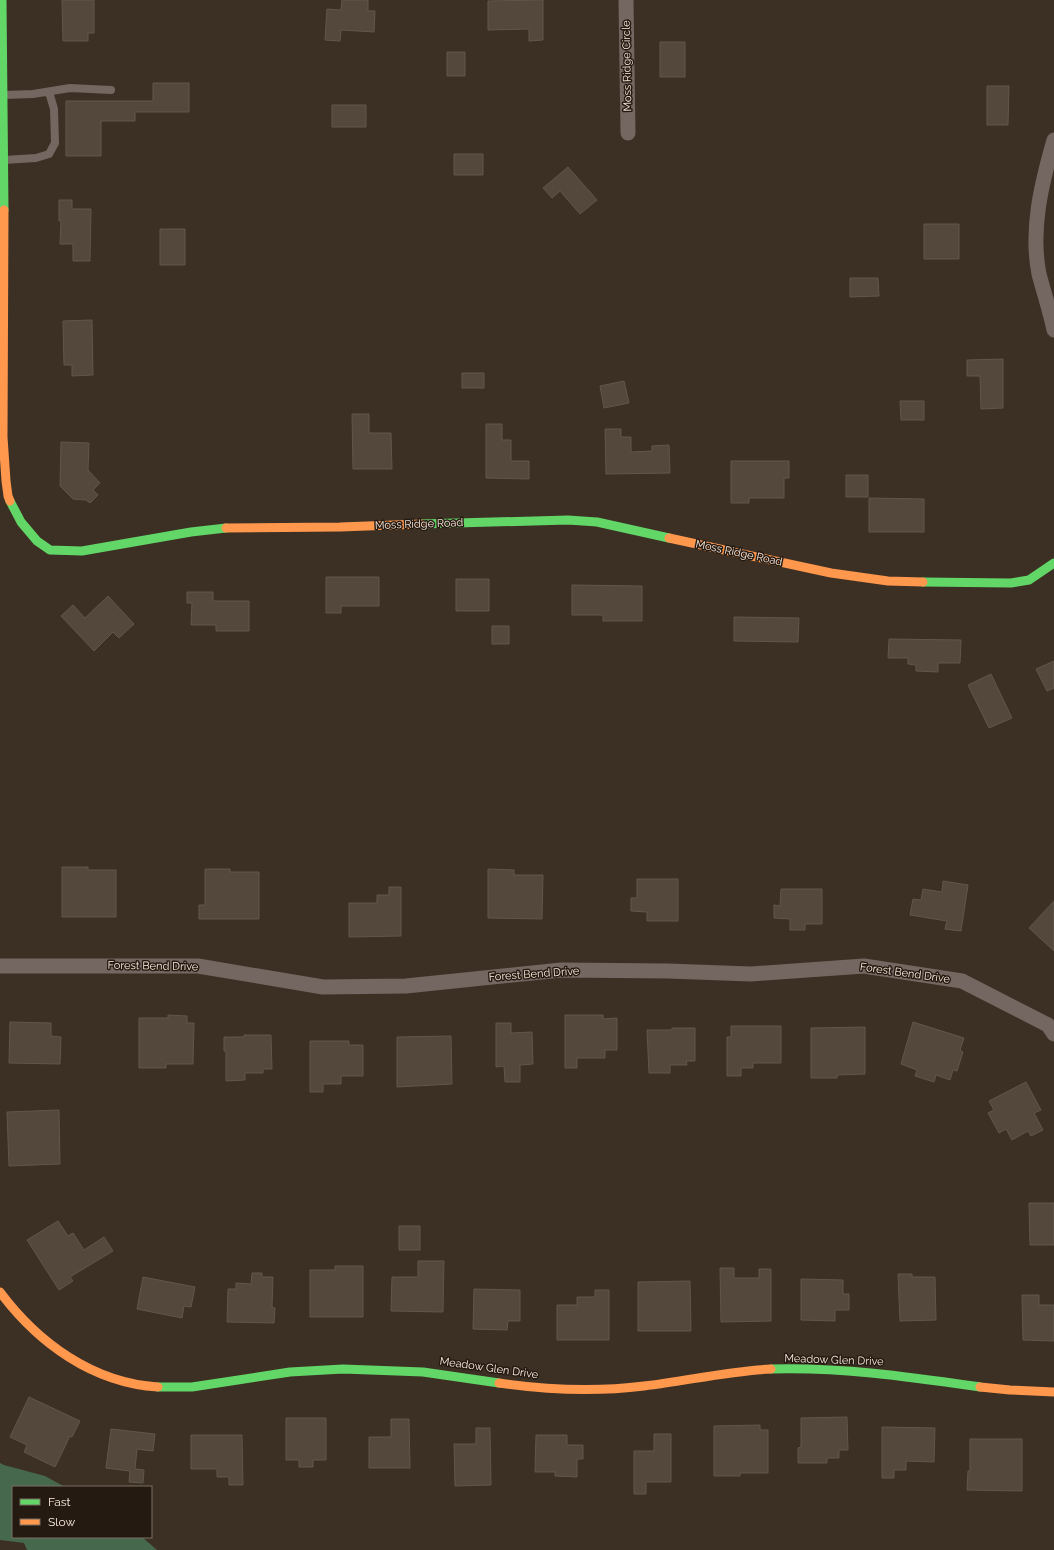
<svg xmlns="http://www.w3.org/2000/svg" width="1054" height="1550" font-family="Raleway,sans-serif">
  <rect width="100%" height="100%" fill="#3c3024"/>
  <path fill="#46694e" d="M0,1463L4,1465L45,1476L65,1487H13V1537H142L157,1550H27L24,1543L0,1540Z"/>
  <path fill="#53483b" stroke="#60564b" d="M62,0H94V33H88V41H63Z
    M342,0H368V11H375L374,32L341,30L340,41L325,40L327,9L341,10Z
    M543,0V40L529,41V29L488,30V1Z
    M660,42H685V77H660Z
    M447,52H465V76H447Z
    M153,83H189V112H135V121H101V156H66V101H153Z
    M987,86H1009L1008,125H987Z
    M332,105H366V127H332Z
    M454,154H483V175H454Z
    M568,167L597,200L580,214L560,191L552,198L543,188Z
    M59,200H72V209H91L90,261H73V244H60L61,221H59Z
    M924,224H959V259H924Z
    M160,229H185V265H160Z
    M850,278H878L879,296L850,297Z
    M92,320L93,375L72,376V365H64L63,321Z
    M1003,359V408L981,409L980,376H967V360Z
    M462,373H484V388H462Z
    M624,381L629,403L604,408L600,386Z
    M900,401H924V420H901Z
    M352,414H369V433H391L392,469H353Z
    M486,424H502V440H511V461H529V479L486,478Z
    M605,429H621V437H631V452L652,451V446L669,445L670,473L606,474Z
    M61,442L89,443L88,470L100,483L93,490L98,495L90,503L86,500L73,499L60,486Z
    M731,461H789V478H784V498H749V503H731Z
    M846,475H868V497H846Z
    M869,498L924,499V532H869Z
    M326,577H379V606H341V613H326Z
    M456,579H489V611H456Z
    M572,585L642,586V621H603V615H572Z
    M187,592H213V601H249V631H216V625H191L192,603H187Z
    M108,596L134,624L119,638L113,632L94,651L61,616L73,605L85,618Z
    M734,617L799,618L798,642L734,641Z
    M492,626H509V644H492Z
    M889,639L961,640L960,663H938V672L916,671V665L908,664V658H888Z
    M1054,661V688L1047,691L1036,669Z
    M991,674L1012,718L989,728L968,685Z
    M62,867H88V870H116V917H62Z
    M205,869H230V872H259V919H199V905H205Z
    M488,869L514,870V875H543L542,919L488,918Z
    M637,879H678V921H647V912L631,911V898H637Z
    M943,881L968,885L961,931L945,929L947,921L910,915L913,899L921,900L923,889L942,892Z
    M389,887H401V936L349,937V903H377V895H389Z
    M781,889H822V924H805V930H790V919L774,918V905L780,906Z
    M1054,901V951L1029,928Z
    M168,1015L187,1016V1023H194L193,1064H166V1068H139V1018H168Z
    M565,1015H603V1019L617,1018V1050H605V1058H577V1068H565Z
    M10,1022L51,1023V1036L61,1037L60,1064L9,1063Z
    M913,1022L964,1038L960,1050L963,1052L957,1071L953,1070L950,1080L936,1075L934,1082L915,1076L917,1070L901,1064Z
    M496,1023H511V1033L532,1032L533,1064L520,1065V1082H505L504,1066L496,1067Z
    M731,1026H781V1063H753V1068H741V1076H727V1037H731Z
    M865,1027V1074L837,1075V1078H811V1028Z
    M672,1028H695V1061H686L687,1065H670V1073H649L647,1030H672Z
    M244,1035H271L272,1069H263V1073H245V1080L226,1081V1051H224V1037H244Z
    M451,1036L452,1084L397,1087V1037Z
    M310,1041H349V1045H363V1076H341V1084H323V1092H310Z
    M1026,1082L1041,1110L1034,1113L1043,1130L1031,1136L1028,1131L1012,1140L1006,1129L999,1133L988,1113L994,1110L989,1101Z
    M59,1110L60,1164L9,1166L7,1112Z
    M1029,1203H1054V1245H1030Z
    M58,1221L68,1236L73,1233L84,1250L104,1237L113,1251L70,1277L73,1281L59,1290L27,1240Z
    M399,1226H420V1250H399Z
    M418,1261H444L443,1312L391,1311L392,1277H418Z
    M335,1266H363V1317H310V1270H335Z
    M720,1268H734V1278H759V1269H771V1321L721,1322Z
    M252,1273H262V1277H273L272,1307L275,1308L274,1323L227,1322L228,1289H236V1283L251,1284Z
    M898,1274H912V1277H935L936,1320L900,1321Z
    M143,1277L195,1287L191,1307L184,1306L182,1318L137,1309Z
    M801,1279L843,1280V1294H849V1310H835V1321L801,1320Z
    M690,1281L691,1331H638V1282Z
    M474,1289L520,1290V1321H508L507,1330L473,1329Z
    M595,1290H609V1340H557V1305H577V1297H595Z
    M1022,1295H1039V1305H1054V1341L1023,1340Z
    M29,1397L80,1421L72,1437L70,1436L55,1467L24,1452L27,1445L10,1437Z
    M847,1417L848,1450H839V1458H827V1463H798V1448L801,1447V1418Z
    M286,1418H326V1460H313V1467H299V1460H286Z
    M391,1419H409L410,1468H369V1437H391Z
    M760,1425V1430H768V1473H740V1476H714V1426Z
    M882,1427L935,1428L934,1462L906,1461V1470H894V1478H882Z
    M476,1428H490L491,1485L455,1486L454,1444H476Z
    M111,1429L155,1434L153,1451L137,1449L135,1469L144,1470L143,1483L129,1482L130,1471L106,1468Z
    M654,1434H671V1482H646V1494H634V1451H654Z
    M191,1435H242L243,1485H229V1477H217V1469H191Z
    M536,1435H567V1445H583V1459H577V1477L555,1476V1472H535Z
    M970,1439H1022V1491L967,1490L968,1471H970Z"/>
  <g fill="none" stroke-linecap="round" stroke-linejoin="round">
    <path stroke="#746661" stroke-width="8" d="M4,95L33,94L70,88L111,90
      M4,160L36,158L49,154L55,143L54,109L49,92"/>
    <path stroke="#746661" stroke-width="15" d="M626,0L628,133
      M1054,140C1042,182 1030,229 1039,274C1044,293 1050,311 1054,330
      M0,966H198L323,987L406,986L561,970L668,971L751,974L864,966L962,981L1048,1025L1054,1034"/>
    <path stroke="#63d668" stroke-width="9" d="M2,0L4,210
      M10,501L21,522L37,541L50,550L82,551L191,532L226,528
      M421,524L568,520L597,522L669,538
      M923,582L1011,583L1029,580L1054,563
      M771,1369C842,1367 910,1377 980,1387
      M158,1387H192L290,1372L343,1369L423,1372L499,1383"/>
    <path stroke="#ff974d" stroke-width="9" d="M4,210L3,437L6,481L8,496L10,501
      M226,528L340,527L421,524
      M669,538L831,573L888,581L923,582
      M0,1292C38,1343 93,1383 158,1387
      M499,1383C547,1390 596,1392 644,1386C687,1381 728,1371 771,1369
      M980,1387L1010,1390L1054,1392"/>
  </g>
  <g text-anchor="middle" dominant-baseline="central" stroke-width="3" stroke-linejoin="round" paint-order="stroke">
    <g font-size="11" fill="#fcecdf" stroke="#251a11">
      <text transform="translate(627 66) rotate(-91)">Moss Ridge Circle</text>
      <text transform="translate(419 524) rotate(-2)">Moss Ridge Road</text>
      <text transform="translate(739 553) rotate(12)">Moss Ridge Road</text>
      <text transform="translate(153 966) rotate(1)">Forest Bend Drive</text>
      <text transform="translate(905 973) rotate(8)">Forest Bend Drive</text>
      <text transform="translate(534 974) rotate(-4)">Forest Bend Drive</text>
      <text transform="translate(834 1360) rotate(2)">Meadow Glen Drive</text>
      <text transform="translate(489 1368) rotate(8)">Meadow Glen Drive</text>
    </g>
  </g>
  <rect x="12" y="1486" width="140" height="52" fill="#251a11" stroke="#7b6e63"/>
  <rect x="20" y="1499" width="20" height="6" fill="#63d668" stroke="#7b6e63"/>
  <text x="48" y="1506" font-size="12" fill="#fcecdf">Fast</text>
  <rect x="20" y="1519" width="20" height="6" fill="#ff974d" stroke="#7b6e63"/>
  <text x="48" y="1526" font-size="12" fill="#fcecdf">Slow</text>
</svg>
